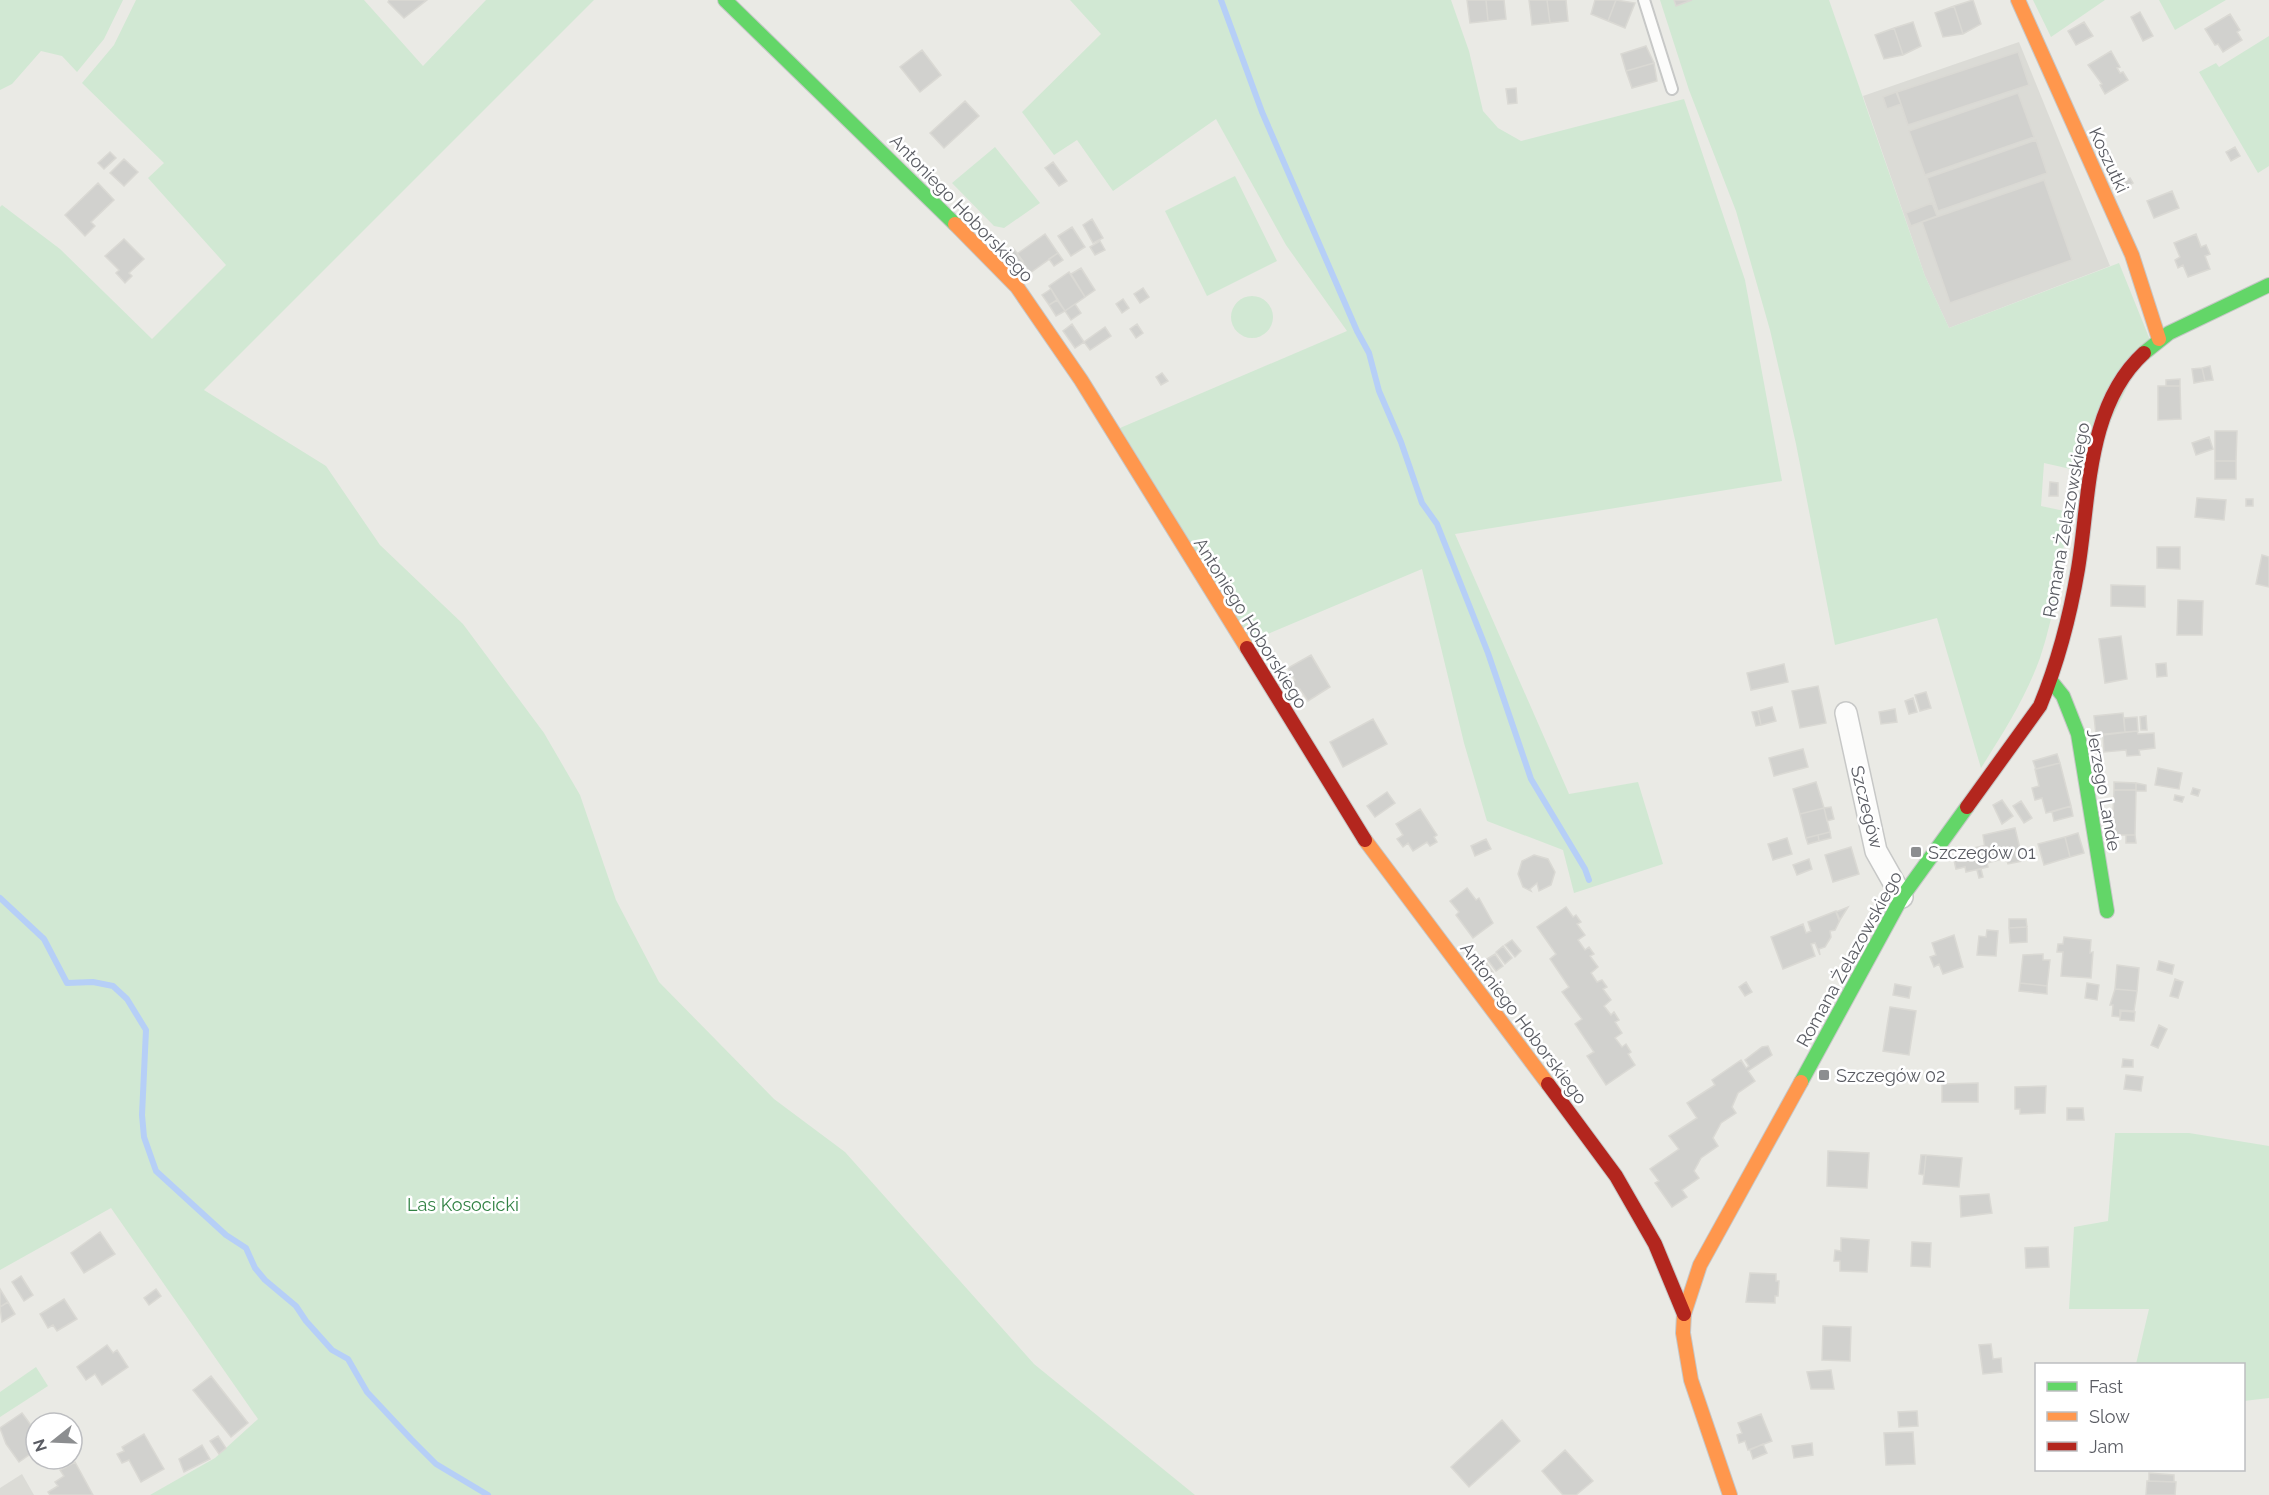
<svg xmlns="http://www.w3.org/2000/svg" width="2269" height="1495" font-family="Raleway,sans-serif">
  <rect width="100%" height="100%" fill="#eaeae5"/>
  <path fill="#dbdbd6" d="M2019,42L2110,266L1949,328L1925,276L1863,96Z
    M22,1474L34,1495H0V1488Z"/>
  <path fill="#d1e8d3" d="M0,0H123L104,39L77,72L62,56L41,51L12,84L0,90Z
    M136,0H364L423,66L486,0H594L204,390L326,466L380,545L463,624L544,733L580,795L616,900L659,982L774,1099L845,1152L1034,1364L1195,1495H150L215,1458L258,1419L111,1208L0,1270V207L2,205L60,249L152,339L226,265L148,178L164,163L82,83L114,45Z
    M1070,0H1451L1469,51L1483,111L1498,128L1521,141L1684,99L1745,280L1782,481L1455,534L1569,794L1638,782L1663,864L1574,893L1563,850L1487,821L1464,743L1422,569L1251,641L1120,428L1347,331L1286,245L1216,119L1113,191L1077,140L1054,155L1022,112L1101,34Z
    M1660,0H1829L1925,276L1949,328L2119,263L2150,340L2084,476L2075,470L2044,463L2041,506L2069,512C2061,561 2056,611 2040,658C2026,697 2004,732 1981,768L1937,618L1835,645L1796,444L1770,330L1736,211L1689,90Z
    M2033,0H2105L2051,37Z
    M2159,0H2226L2175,30Z
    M2269,36V166L2258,173L2199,72L2216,63L2219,67Z
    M995,147L1040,203L1004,228L994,226L952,183Z
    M1235,176L1277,261L1207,296L1165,211Z
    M1231 317a21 21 0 1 1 42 0a21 21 0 1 1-42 0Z
    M2115,1133H2189L2269,1146V1398L2244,1401V1364H2136L2149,1309H2069L2074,1227L2108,1221Z
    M36,1367L48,1386L0,1417V1392Z"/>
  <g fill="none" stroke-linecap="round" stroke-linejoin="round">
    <path stroke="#b6cff7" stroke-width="6" d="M1221,0L1262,112L1357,331L1369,353L1379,391L1401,442L1422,503L1437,524L1488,653L1531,779L1585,869L1589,880
      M0,898L44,939L67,983L93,982L113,986L127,999L146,1030L142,1115L144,1137L156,1171L226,1235L246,1248L255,1268L265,1280L296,1306L306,1321L332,1350L348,1359L367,1392L411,1439L436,1464L488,1495"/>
  </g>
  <path fill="#d1d1ce" stroke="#dad9d4" stroke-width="1.5" d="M389,0H427L404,18L388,2Z
    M1467,0H1486L1488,21L1470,23Z
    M1486,0H1504L1506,19L1488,21Z
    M1529,0H1547L1550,23L1532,25Z
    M1547,0H1566L1568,21L1550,23Z
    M1595,0H1616L1608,21L1591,14Z
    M1616,0L1635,3L1625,28L1608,21Z
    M1674,0H1692L1676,6Z
    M1973,0L1981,24L1963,34L1954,6Z
    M1954,6L1963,34L1943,37L1935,13Z
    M2140,12L2153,36L2143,41L2131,17Z
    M2230,14L2240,30L2237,32L2242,40L2223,52L2218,44L2215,45L2205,29Z
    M1913,22L1921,46L1903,55L1894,28Z
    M2084,22L2093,36L2076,45L2068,31Z
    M1894,28L1903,55L1884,59L1875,35Z
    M1646,46L1654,63L1626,71L1621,54Z
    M922,50L941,75L920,92L900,67Z
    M2111,51L2120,67L2117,68L2120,73L2123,72L2128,80L2105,94L2100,85L2102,84L2088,65Z
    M2018,52L2029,85L1908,125L1897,92Z
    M1654,63L1657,81L1632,88L1626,71Z
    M1516,88L1517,103L1508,104L1506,89Z
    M1896,92L1901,104L1887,109L1883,97Z
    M2018,93L2034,137L1925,175L1909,131Z
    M965,101L979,116L944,148L930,133Z
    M2036,140L2047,173L1938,211L1927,178Z
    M2235,147L2240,156L2231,161L2226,152Z
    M110,152L116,158L104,169L98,163Z
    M124,159L138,172L124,186L110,173Z
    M1053,162L1067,181L1059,186L1045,168Z
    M2130,178L2133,183L2123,189L2120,184Z
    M2044,180L2072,260L1950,303L1922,222Z
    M98,183L114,200L91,222L95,226L85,236L65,215Z
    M2172,191L2179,208L2154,218L2147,201Z
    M1932,203L1937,216L1911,226L1906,213Z
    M1092,219L1103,238L1093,243L1083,225Z
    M1072,227L1085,247L1071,256L1058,236Z
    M1045,234L1058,253L1030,273L1017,254Z
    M2196,234L2201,247L2206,245L2210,254L2205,256L2210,269L2188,277L2183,265L2178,268L2175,260L2180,257L2174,243Z
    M124,239L144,259L129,273L132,276L125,283L116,273L119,270L105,256Z
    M1100,241L1105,250L1095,255L1090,247Z
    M1013,248L1023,261L1013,268L1003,255Z
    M1058,253L1063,260L1054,266L1049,259Z
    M1081,268L1095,290L1085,297L1071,274Z
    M1069,272L1085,297L1065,311L1049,286Z
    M1143,288L1149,297L1140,303L1134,294Z
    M1051,289L1057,300L1049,305L1042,295Z
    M1123,299L1129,308L1122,313L1116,304Z
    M1057,300L1065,311L1056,316L1049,305Z
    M1075,304L1081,313L1071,320L1065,311Z
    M1072,324L1084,342L1075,348L1063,331Z
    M1137,324L1143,333L1136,338L1130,329Z
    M1105,327L1111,336L1090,350L1084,342Z
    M2210,366L2213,380L2205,381L2202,368Z
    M2202,368L2205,381L2194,383L2192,369Z
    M1162,373L1168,381L1161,385L1156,377Z
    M2180,379V386H2166V380Z
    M2158,386H2180L2181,419L2158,420Z
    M2215,431H2237L2236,461H2215Z
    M2209,437L2213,449L2196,455L2192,443Z
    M2215,461H2236V479H2215Z
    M2050,482L2058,483V496H2049Z
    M2197,498L2226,500L2224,520L2195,517Z
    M2246,499H2253V506H2246Z
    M2157,547H2180V569L2157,568Z
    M2262,555L2269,557V587L2256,584Z
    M2111,585L2145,586V607L2111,606Z
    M2178,600L2203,601L2202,635H2177Z
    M2121,636L2127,679L2105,683L2099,639Z
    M1311,655L1330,687L1308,701L1300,689L1295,692L1290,683L1295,680L1288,668Z
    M2166,663L2167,676L2157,677L2156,664Z
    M1784,664L1788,682L1751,690L1747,673Z
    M1818,686L1826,723L1800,728L1792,691Z
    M1926,692L1931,708L1920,711L1915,695Z
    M1913,698L1917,712L1909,714L1905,701Z
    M1772,707L1776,721L1761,725L1758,711Z
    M1895,709L1897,722L1881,724L1879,712Z
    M1758,711L1761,725L1756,726L1752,712Z
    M2123,713L2125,732L2096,735L2094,716Z
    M2146,716L2147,730H2141L2140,717Z
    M2137,717L2138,731L2125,732L2124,718Z
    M1373,719L1387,744L1343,767L1330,742Z
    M2137,731L2138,734L2154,733L2155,748L2139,750L2140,755L2127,756L2126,750L2104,752L2103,735Z
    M1803,749L1808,767L1774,776L1769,758Z
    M2057,754L2060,763L2036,769L2033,761Z
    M2060,763L2071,806L2046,813L2042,798L2035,800L2032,788L2039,786L2035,769Z
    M2158,768L2182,773L2179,789L2155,785Z
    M1816,782L1824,808L1800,814L1793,789Z
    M2114,782L2136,783V790H2114Z
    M2136,783L2146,785V791H2136Z
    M2193,788L2200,790L2198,796L2191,794Z
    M2114,790H2136L2135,835H2112Z
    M1387,792L1395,803L1375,817L1367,806Z
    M2175,795L2184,797L2182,802L2174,800Z
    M2002,800L2013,816L2002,824L1993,805Z
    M2021,801L2032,818L2024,823L2013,806Z
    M2071,806L2073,816L2054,821L2052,812Z
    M1831,807L1834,819L1827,821L1824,808Z
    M1824,808L1830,832L1806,838L1800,814Z
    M1420,809L1437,835L1434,837L1437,842L1430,846L1427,842L1413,851L1408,843L1403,847L1397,839L1403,835L1396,824Z
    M2015,828L2023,861L2008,864L2006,858L1987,863L1983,835Z
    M1830,832L1831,838L1819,841L1818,835Z
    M2078,833L2084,853L2070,857L2065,837Z
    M1818,835L1819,841L1808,844L1806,838Z
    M2126,835H2135L2136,843H2126Z
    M2065,837L2070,857L2044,865L2038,844Z
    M1787,838L1792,854L1773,860L1768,844Z
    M1486,839L1491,849L1475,856L1471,846Z
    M1983,846L1988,867L1966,872L1965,867L1956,869L1953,856L1960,855V851Z
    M1851,847L1859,874L1833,882L1825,855Z
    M1534,855L1548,859L1555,872L1551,885L1539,891L1537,883L1530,889L1531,891L1523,887L1518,874L1522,861Z
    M1809,859L1812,869L1797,875L1793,865Z
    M1981,869L1983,877L1979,878L1977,870Z
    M1467,888L1476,900L1479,898L1493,923L1473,938L1456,915L1459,912L1450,901Z
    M1566,907L1573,917L1576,915L1581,922L1577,924L1585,935L1578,940L1585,950L1589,947L1594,954L1590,956L1598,967L1591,973L1597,982L1602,980L1607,987L1603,989L1611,1000L1604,1006L1611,1015L1614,1012L1619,1020L1615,1022L1622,1033L1615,1038L1622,1047L1626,1044L1631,1052L1628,1054L1635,1065L1606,1085L1587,1056L1594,1052L1575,1024L1582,1019L1562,992L1569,987L1550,959L1556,954L1537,927Z
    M1848,907L1840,920H1839L1836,912Z
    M1836,911L1840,920L1835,930L1830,931L1831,937L1825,947L1819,949L1820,955L1815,943L1811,944L1815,956L1783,969L1771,937L1803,924L1806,933L1811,931L1808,922Z
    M2009,919H2026L2027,927L2009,928Z
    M2027,927V942L2010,943L2009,928Z
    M1987,930L1998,931L1996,956L1977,955L1979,936L1986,937Z
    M1954,935L1963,967L1943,974L1939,964L1934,967L1930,957L1936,955L1932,943Z
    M2064,937L2091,940L2090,953L2093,952L2091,978L2061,976L2063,952H2057L2058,944H2063Z
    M1512,940L1521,951L1515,957L1505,945Z
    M1503,946L1512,958L1505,964L1496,952Z
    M1495,954L1503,966L1496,971L1487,959Z
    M2043,954V960H2050L2047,986L2020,983L2023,955Z
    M1485,961L1493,972L1487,977L1478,966Z
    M2159,961L2174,965L2172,974L2157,970Z
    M2117,965L2139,968L2137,991L2115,989Z
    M2175,979L2183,982L2178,998L2170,996Z
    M1746,982L1752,992L1745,996L1739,987Z
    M2020,983L2047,986V994L2019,991Z
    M2087,983L2099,985L2097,1000L2085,998Z
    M1895,984L1911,987L1909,998L1893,995Z
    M2115,989L2137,991L2134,1011L2120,1010V1017L2112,1016L2113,1005H2110Z
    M1890,1007L1916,1011L1909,1055L1883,1051Z
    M2121,1011L2135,1012L2134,1021L2120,1020Z
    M2159,1025L2167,1029L2158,1048L2151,1045Z
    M1768,1046L1772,1055L1748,1071L1755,1081L1738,1093L1732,1107L1736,1113L1721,1123L1713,1138L1718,1146L1701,1158L1694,1171L1699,1178L1682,1190L1687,1197L1672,1207L1655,1183L1659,1181L1650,1169L1679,1149L1669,1136L1697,1118L1687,1103L1715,1085L1712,1080L1741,1060L1746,1068L1749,1066L1745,1060L1762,1047Z
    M2123,1059L2133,1060V1067H2122Z
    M2126,1075L2143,1077L2141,1091L2124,1089Z
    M1978,1083V1102H1942V1084Z
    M2046,1086L2045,1113L2020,1114V1109H2015V1087Z
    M2067,1108H2083L2084,1120H2067Z
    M1828,1151L1869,1153L1867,1188L1827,1186Z
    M1921,1155H1926L1924,1175L1919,1174Z
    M1926,1155L1962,1158L1959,1187L1923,1184Z
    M1989,1194L1992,1213L1961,1217L1960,1196Z
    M100,1232L115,1254L84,1273L71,1253Z
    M1841,1238L1869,1240L1867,1272L1840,1271V1261H1834L1835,1250L1841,1251Z
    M1912,1242L1931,1243L1930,1267L1911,1266Z
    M2048,1247L2049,1267L2026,1268L2025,1248Z
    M1750,1273L1776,1274V1281H1779L1778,1296H1775V1303L1746,1302Z
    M21,1276L33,1295L24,1301L12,1282Z
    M0,1289L8,1302L0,1307Z
    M156,1289L161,1296L149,1305L144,1298Z
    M64,1299L77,1319L57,1331L53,1325L48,1328L40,1314Z
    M8,1302L15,1314L2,1322L0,1307Z
    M1823,1326L1851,1327L1850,1361L1822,1360Z
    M1991,1344L1993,1359L2001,1358L2002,1372L1983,1374L1979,1345Z
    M107,1345L113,1353L117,1350L128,1367L102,1385L95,1374L86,1380L77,1367Z
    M1831,1370L1834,1389H1811L1807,1372Z
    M211,1376L248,1423L231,1437L193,1390Z
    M1917,1411L1918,1426L1899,1427L1898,1412Z
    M22,1413L36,1432V1450L19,1462L6,1444L0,1428Z
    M1761,1414L1772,1441L1748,1450L1745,1441L1739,1443L1737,1435L1742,1433L1738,1423Z
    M1502,1420L1520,1441L1469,1487L1451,1467Z
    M1913,1432L1915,1464L1886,1465L1884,1433Z
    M144,1434L164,1469L141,1482L129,1460L122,1463L117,1454L124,1451L122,1447Z
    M218,1436L226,1448L219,1454L210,1441Z
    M1812,1443L1813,1455L1794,1458L1792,1446Z
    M1763,1444L1767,1453L1753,1459L1750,1450Z
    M202,1445L210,1459L184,1472L179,1459Z
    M1565,1450L1593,1481L1576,1495H1563L1542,1471Z
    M75,1462L93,1495H50L48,1492L58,1486L55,1482L64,1476L60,1470Z
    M2149,1473L2174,1475V1482L2149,1481Z
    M2147,1481L2176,1482L2175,1495H2146Z"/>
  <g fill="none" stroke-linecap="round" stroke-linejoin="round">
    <g stroke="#c7c8c7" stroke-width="14">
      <path id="lane" d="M1644,0L1672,89"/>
    </g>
    <g stroke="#c7c8c7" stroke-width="24">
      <path id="street" d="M1846,713L1876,851L1902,897"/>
    </g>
    <g stroke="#c6c7c7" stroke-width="16">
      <path id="fast" d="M725,0L955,224
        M2144,353L2169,333L2269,285
        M2051,681L2063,696L2078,734L2107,911
        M1801,1082L1902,897L1967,807"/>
    </g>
    <g stroke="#c6c7c7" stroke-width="16">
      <path id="slow" d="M2018,0L2132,255L2159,339
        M955,224L1017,287L1081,380L1247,648
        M1365,840L1548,1084
        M1730,1495L1691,1380L1683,1333L1684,1314L1700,1265L1801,1082"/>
    </g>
    <g stroke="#c6c7c7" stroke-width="16">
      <path id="jam" d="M1247,648L1365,840
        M1967,807L2040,706C2058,662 2070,616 2078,569C2090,497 2086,406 2144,353
        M1548,1084L1616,1176L1655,1244L1684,1314"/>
    </g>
    <use href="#lane" stroke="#fcfcfb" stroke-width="10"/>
    <use href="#street" stroke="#fcfcfb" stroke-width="21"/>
    <use href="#fast" stroke="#63d668" stroke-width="14"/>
    <use href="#slow" stroke="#ff974d" stroke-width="14"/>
    <use href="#jam" stroke="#b3261e" stroke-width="14"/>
  </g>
  <g fill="#8c8e90" stroke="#fff" stroke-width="2">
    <rect x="1910" y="846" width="12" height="12" rx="3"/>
    <rect x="1818" y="1069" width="12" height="12" rx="3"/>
  </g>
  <g text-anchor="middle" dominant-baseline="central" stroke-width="5" stroke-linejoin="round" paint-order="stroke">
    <g font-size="18" fill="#5a5c63" stroke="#fff">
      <text transform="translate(2109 160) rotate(65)">Koszutki</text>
      <text transform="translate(962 208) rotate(46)">Antoniego Hoborskiego</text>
      <text transform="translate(2066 520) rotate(-80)">Romana Żelazowskiego</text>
      <text transform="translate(1251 623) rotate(58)">Antoniego Hoborskiego</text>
      <text transform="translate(2104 790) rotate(80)">Jerzego Lande</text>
      <text transform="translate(1867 807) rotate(76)">Szczegów</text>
      <text transform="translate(1849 959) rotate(-61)">Romana Żelazowskiego</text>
      <text transform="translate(1524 1023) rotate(53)">Antoniego Hoborskiego</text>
    </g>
    <g font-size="18" fill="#5a5c63" stroke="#fff" text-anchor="start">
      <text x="1928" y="852">Szczegów 01</text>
      <text x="1836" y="1075">Szczegów 02</text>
    </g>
    <g font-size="18" fill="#328244" stroke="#fff">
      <text x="463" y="1204">Las Kosocicki</text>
    </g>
  </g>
  <rect x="2035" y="1363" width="210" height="108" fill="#ffffff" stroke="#bdbec1" stroke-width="1.5"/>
  <rect x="2047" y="1382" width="30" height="9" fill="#63d668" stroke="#bdbec1" stroke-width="1.5"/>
  <text x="2089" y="1393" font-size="18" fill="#5a5c63">Fast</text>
  <rect x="2047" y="1412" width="30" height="9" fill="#ff974d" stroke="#bdbec1" stroke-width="1.5"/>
  <text x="2089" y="1423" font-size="18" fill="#5a5c63">Slow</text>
  <rect x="2047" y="1442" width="30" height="9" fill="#b3261e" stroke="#bdbec1" stroke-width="1.5"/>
  <text x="2089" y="1453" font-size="18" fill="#5a5c63">Jam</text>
  <g transform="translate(54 1441) rotate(252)"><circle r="28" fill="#ffffff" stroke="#bdbec1" stroke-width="1.5"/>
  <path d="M0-4.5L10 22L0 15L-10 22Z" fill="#8c8e90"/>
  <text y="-9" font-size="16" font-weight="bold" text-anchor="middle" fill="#5a5c63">N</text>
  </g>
</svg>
